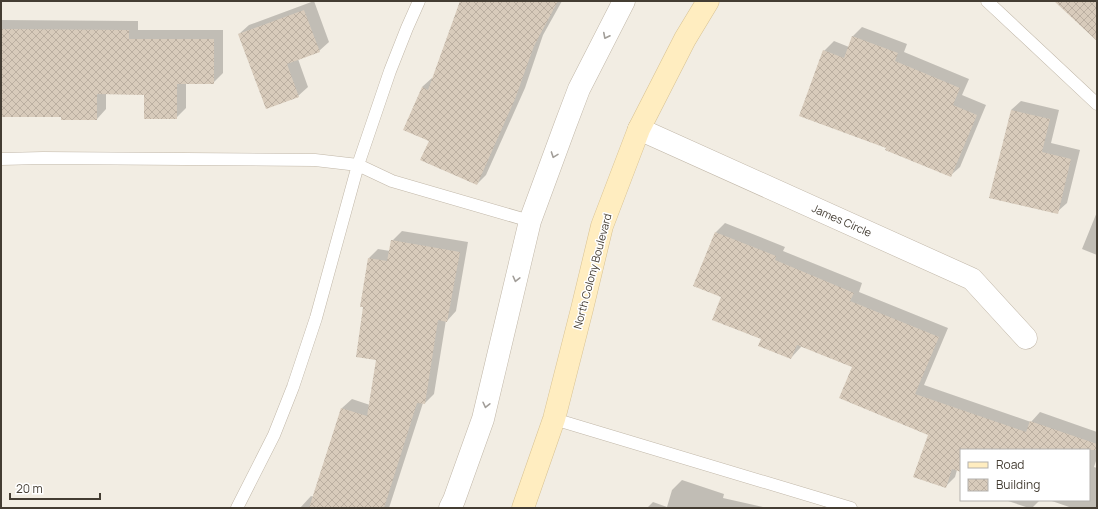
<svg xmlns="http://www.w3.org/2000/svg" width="1098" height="509" font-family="Manrope,sans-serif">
  <defs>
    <pattern id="building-cross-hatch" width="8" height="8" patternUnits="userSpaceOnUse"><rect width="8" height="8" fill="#d8cbbb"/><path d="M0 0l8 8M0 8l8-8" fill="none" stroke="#bbafa1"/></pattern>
  </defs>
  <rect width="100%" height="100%" fill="#f2ede3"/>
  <path fill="#0003" d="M314,1L329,42L319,51L298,59L308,87L298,96L239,34L249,25Z
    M465,1H562L543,35L525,88L486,175L477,184L430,141L422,87L432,78H433Z
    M1,20L138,21V30H223V73L213,83H186V108L176,118L145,94L106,93V109L97,119L62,116H1Z
    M862,27L907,44L904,52L969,79L962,95L986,105L960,167L950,176L887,148L824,51L834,41L849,47L853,36Z
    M1021,101L1059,110L1051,143L1080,150L1067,203L1057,212L1011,110Z
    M1097,212V255L1082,249Z
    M725,223L785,247L783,251L862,283L859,292L948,328L924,385L1031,422L1040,412L1097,432V458L1094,467L1097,468V507L1072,508L1049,500H1089V450H961V471L957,470L955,477L945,487L929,434L853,367L802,346L800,348L791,358L762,339L723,296L694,285L716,232Z
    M402,231L468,242L456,311L447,321L446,320L434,394L425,403H423L389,508H300L311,496L314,497L342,408L352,399L370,405L377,359L364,307L361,306L369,258L378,249L390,251L392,241Z
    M682,480L724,494L723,498L767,508H647L653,502L667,507L672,490Z
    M1005,500H1040L1032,508H1029Z"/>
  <path fill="url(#building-cross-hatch)" d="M460,1H558L534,46L515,99L477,185L420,160L429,141L403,130L422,87L428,90Z
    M1054,1H1097V41Z
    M304,10L320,52L287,64L299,97L266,109L238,34Z
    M1,29L129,30V39H214V84H177V119H144V95L97,94V120H61V117H1Z
    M852,36L898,53L895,61L960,88L953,105L977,115L951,177L885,150L886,148L799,116L823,50L844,58Z
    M1011,110L1050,119L1042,152L1071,159L1058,214L989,198Z
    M715,232L776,256L775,260L854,293L850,301L939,337L915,394L1026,432L1030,421L1097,444V450H961V472L952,469L946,488L913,477L928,435L839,398L852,367L797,345L791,359L758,346L761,339L712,320L721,297L693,286Z
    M391,240L460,252L447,322L438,320L425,404L417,403L384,508H309L341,408L367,416L376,360L356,357L363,307H360L368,258L387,261Z"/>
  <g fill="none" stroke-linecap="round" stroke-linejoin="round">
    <g stroke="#c1b7a8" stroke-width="13">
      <path id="lane" d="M987,1L1097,104
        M1,159L43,158L315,160L358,165L392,181L530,221
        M554,419L851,508
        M237,508L274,435L293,387L316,318L358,165L390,71L407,28L419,1"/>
    </g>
    <g stroke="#c1b7a8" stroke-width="23">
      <path id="street" d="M639,129L972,279L1026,338
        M450,508L454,500L483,419L530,221L565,126L579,89L624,1"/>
    </g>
    <g stroke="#d8c292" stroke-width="23">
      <path id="secondary" d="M523,508L554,419L582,309L602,226L639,129L685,39L708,1"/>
    </g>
    <use href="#lane" stroke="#fff" stroke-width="12"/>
    <use href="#street" stroke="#fff" stroke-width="22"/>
    <use href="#secondary" stroke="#ffedc0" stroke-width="22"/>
  </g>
  <defs><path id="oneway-chevron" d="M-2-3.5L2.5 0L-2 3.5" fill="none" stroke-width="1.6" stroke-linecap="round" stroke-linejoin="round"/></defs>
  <g stroke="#a29e99">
    <use href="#oneway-chevron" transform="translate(606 36) rotate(117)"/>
    <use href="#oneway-chevron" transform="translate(554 155) rotate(110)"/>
    <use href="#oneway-chevron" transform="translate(516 279) rotate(104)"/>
    <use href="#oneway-chevron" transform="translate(486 405) rotate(103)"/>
  </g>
  <g text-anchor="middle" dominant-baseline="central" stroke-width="3" stroke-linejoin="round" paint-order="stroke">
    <g font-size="11" fill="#443d33" stroke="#fff">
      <text transform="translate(842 220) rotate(24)">James Circle</text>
      <text transform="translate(592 271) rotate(-75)">North Colony Boulevard</text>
    </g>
  </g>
  <rect width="1098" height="509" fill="none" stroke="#443d33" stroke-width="4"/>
  <rect x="960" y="449" width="130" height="52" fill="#ffffff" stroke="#b4b1ad"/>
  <rect x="968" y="462" width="20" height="6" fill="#ffedc0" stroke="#b4b1ad"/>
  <text x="996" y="469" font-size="12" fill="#443d33">Road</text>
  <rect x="968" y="479" width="20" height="12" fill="url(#building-cross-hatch)" stroke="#b4b1ad"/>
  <text x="996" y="489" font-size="12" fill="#443d33">Building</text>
  <path d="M10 493v6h90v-6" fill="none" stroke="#443d33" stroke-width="2"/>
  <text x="16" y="493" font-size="12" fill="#443d33" stroke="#ffffff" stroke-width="3" paint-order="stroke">20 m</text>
</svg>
